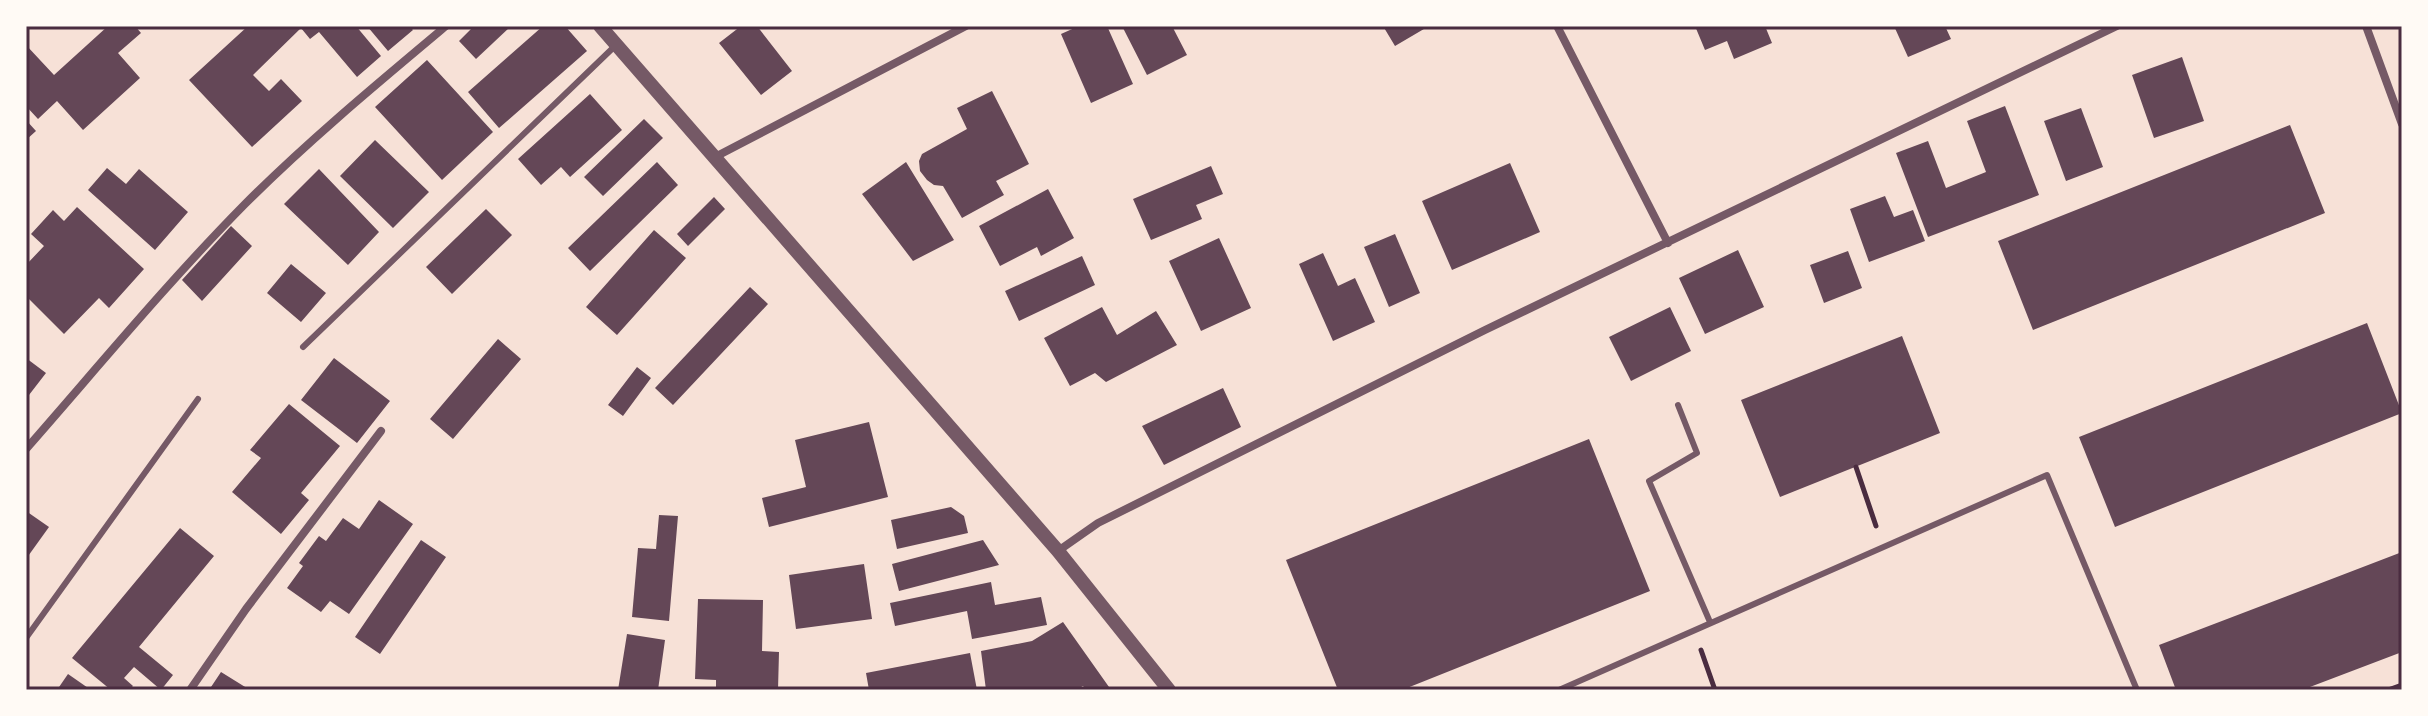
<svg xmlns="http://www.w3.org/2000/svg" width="2428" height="716" font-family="Jost,sans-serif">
  <rect width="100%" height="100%" fill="#f7e1d7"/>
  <path fill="#644757" d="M108,26H135L141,33L118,53L140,78L83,130L57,101L38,119L26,106V45L54,75Z
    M248,26H356L381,56L357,77L319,32L310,39L301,28L253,75L269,91L281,79L302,101L252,147L189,80Z
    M367,26H409L413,30L388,51Z
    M474,26H511L476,59L459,41Z
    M543,26H565L587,51L499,128L468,92Z
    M741,26H757L792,71L761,95L719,43Z
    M1079,26H1107L1133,84L1091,103L1061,34Z
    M1122,26H1172L1187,55L1147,75Z
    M1383,26H1429L1395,46Z
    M1695,26H1765L1772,43L1734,59L1727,41L1705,50Z
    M1894,26H1945L1951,39L1908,57Z
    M2182,57L2204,121L2154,138L2132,75Z
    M427,60L493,132L442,180L375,107Z
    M992,91L1029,164L996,181L1004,195L962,218L943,186L934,185L927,180L920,171L919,161L922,154L967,129L957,108Z
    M590,94L622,130L570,177L561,167L541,185L518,159Z
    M2005,106L2039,195L1928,237L1896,153L1928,141L1946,188L1986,172L1967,121Z
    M2081,108L2103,167L2066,181L2044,121Z
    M644,119L663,138L603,196L584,177Z
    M26,120L36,131L26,140Z
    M2290,125L2325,213L2033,330L1998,241Z
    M375,140L429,192L393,228L340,176Z
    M657,162L678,185L590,271L568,248Z
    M906,162L954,240L913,261L862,194Z
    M1510,163L1540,232L1452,270L1422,201Z
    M1211,166L1223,194L1196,205L1202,219L1151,240L1133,199Z
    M107,168L126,184L139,169L188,212L155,250L88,190Z
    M319,169L379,232L348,265L284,204Z
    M1048,189L1074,238L1041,256L1037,247L1000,266L979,226Z
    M1885,196L1894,217L1913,210L1925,241L1869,262L1850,209Z
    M714,197L725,209L688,246L677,234Z
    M77,207L144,269L109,308L99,298L64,334L26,296V265L44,246L31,234L53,210L64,221Z
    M486,209L512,235L452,294L426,267Z
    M231,226L252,246L202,301L182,280Z
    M654,230L686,258L617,335L586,307Z
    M1395,234L1420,293L1389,307L1364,247Z
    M1219,238L1251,308L1201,331L1169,261Z
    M1738,250L1764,307L1705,334L1679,278Z
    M1848,251L1862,288L1824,303L1810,265Z
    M1323,253L1338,286L1355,278L1375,322L1333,341L1299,264Z
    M1082,256L1095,285L1019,321L1005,291Z
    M291,264L326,293L301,322L267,293Z
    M750,287L768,304L673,405L655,388Z
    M1102,307L1117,335L1156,311L1177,345L1106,382L1095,373L1070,386L1044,338Z
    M1670,307L1691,351L1631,381L1609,337Z
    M2367,323L2402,413L2115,527L2079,437Z
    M1902,336L1940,433L1780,497L1741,400Z
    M498,339L521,359L453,439L430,419Z
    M26,358L46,373L29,395L26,393Z
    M334,358L390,401L357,443L301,400Z
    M637,367L651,378L623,416L608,405Z
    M1223,388L1241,427L1164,465L1142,426Z
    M289,404L340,446L301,493L309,500L281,534L232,492L261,458L250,450Z
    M869,422L888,497L769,527L762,498L806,487L795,440Z
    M1589,439L1650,591L1402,690H1338L1286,560Z
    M379,500L413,524L349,614L330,601L321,612L287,588L303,566L299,563L319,536L326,541L343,518L359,529Z
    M951,507L964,516L968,533L897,549L891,520Z
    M26,511L49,527L26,559Z
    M659,515L678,516L669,621L632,617L638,548L656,549Z
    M180,528L214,556L139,647L173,675L161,690L134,667L124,678L133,686L129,690H111L72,658Z
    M421,540L446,557L380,654L355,637Z
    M983,540L999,565L899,591L892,564Z
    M2402,552V652L2302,690H2176L2159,645Z
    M864,564L872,619L796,629L789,575Z
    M991,582L995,605L1041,597L1047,625L972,639L967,611L895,626L890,603Z
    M698,599L763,600L762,651L779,652L778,690H716V680L695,679Z
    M1063,622L1109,687L1103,690H1086L1083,686L1076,690H986L981,651L1032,641Z
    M627,634L665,640L658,690H618Z
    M970,653L977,690H934L933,687L918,690H869L866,673Z
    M221,672L250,690H209Z
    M68,674L91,690H57Z"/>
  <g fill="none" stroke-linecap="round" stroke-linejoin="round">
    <path stroke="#4a2c40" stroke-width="5" d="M1856,467L1876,526
      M1701,650L1715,690
      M2388,690L2402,685"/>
    <path stroke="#755966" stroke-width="6" d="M303,347L616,45
      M1678,405L1697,453L1649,481L1710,622
      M26,638L198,399
      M1559,690L2047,475L2137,690"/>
    <path stroke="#755966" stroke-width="8" d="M1557,26L1668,243
      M2366,26L2402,124
      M715,157L966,26
      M26,449C98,367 168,282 245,204C308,141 378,83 446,26
      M1058,551L1098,523L1485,330L2117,26
      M190,690L246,609L381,431"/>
    <path stroke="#755966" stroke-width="14" d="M600,26L1058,551L1169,690"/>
  </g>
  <rect width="2428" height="716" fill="none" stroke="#fffaf5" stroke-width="56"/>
  <rect x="28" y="28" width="2372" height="660" fill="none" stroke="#4a2c40" stroke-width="3"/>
</svg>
